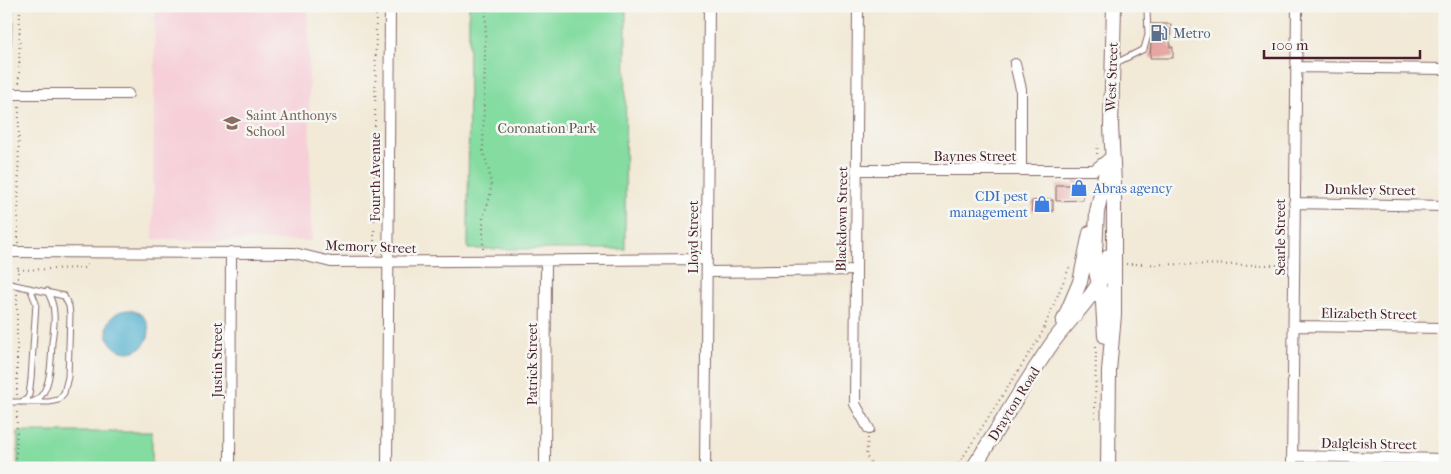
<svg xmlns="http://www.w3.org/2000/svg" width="1451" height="474" font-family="'IM FELL French Canon',serif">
  <rect width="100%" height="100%" fill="#f6f6f2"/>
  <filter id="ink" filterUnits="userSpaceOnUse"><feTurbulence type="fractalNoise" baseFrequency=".02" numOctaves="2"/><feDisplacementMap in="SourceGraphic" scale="10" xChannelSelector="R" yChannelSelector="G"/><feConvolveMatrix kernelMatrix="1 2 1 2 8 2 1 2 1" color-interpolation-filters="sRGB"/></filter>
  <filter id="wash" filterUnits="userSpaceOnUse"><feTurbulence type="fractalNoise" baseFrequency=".0096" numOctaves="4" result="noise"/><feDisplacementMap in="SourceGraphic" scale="20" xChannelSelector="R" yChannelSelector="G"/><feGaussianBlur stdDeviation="1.12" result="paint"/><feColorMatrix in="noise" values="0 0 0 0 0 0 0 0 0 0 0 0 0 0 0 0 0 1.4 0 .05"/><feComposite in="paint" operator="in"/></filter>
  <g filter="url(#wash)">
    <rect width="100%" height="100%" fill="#f2e9d6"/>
    <path fill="#f6cfd9" d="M155,6H308L311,241L153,239Z"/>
    <path fill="#84dca1" stroke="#677e66" d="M469,6H626L625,249H468Z
      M18,432H152V468H18Z"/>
    <path fill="#51b1cf" stroke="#4e687d" d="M107 331a21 21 0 1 1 42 0a21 21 0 1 1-42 0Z"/>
    <g id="blocks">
      <path fill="#e5a5a1" d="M1152,24H1171L1170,47H1173V58H1150Z
        M1074,177L1083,186V200L1056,201V185H1074Z
        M1053,200V211H1032V201Z"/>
    </g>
  </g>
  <g filter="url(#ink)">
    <use href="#blocks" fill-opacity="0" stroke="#856667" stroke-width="1"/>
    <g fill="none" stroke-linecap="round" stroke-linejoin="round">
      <g stroke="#856667" stroke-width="7">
        <path id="lane" d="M1114,64L1144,49L1148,35L1147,10L1143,6
          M6,283L64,296L69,306L70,315L68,377L64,393L58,400L49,402H6
          M21,402L27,399L29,395L31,379L36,303L30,288
          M32,402C52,396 51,359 52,342C53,333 55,323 54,314C54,306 51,298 47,291"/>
      </g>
      <g stroke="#856667" stroke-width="12">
        <path id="street" d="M858,6L855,404L869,429
          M6,45L7,6
          M1015,64L1021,89V169
          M1296,67L1445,69
          M6,94H128
          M856,170H1094L1109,158
          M1294,203L1445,206
          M6,252L294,253L331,262L706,259
          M707,272L855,270
          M1294,326L1445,328
          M1292,456L1445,459
          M230,468L231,252
          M387,468L390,6
          M545,468L546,261
          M705,468L709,6
          M1292,468L1297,6"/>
      </g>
      <g stroke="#856667" stroke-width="16">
        <path id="secondary" d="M1063,322L1080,282L1090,233
          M1105,336L1103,303L1095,266V252L1097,212L1108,162
          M973,468C1000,426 1025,382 1053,342C1070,318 1106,286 1109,256
          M1108,468L1109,371L1114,315V183L1111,126L1114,6"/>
      </g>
      <path stroke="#856667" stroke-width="2" stroke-dasharray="1 4" stroke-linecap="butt" d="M19,83L20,6
        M1097,154L1098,144
        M18,243L19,103
        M483,249V217L490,197L491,185L489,171L483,151L486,6
        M374,251L376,6
        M1126,264L1284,265
        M18,270L84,268L88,263
        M18,278V263
        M17,395V293
        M1095,418L1096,343
        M868,438L866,456L875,468
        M16,468L17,410
        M956,468L1041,335L1070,266"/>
      <use href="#lane" stroke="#fff" stroke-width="5"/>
      <use href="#street" stroke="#fff" stroke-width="10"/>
      <use href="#secondary" stroke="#fff" stroke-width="14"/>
    </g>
  </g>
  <defs>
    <g id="fuel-bare" transform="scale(1.35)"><path d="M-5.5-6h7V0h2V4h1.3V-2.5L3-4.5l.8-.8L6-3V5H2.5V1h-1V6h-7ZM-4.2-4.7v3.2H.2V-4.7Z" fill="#5c6f8a" stroke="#f6f6f2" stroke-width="2.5" paint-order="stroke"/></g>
    <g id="school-bare" transform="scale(1.35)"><path d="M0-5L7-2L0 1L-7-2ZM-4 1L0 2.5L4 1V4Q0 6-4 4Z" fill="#8d6e63" stroke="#f6f6f2" stroke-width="2.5" paint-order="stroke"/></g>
    <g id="shop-bare" transform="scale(1.35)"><path d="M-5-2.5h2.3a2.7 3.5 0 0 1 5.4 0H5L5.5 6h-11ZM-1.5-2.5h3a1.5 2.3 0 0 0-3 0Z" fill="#3f7fe0" stroke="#f6f6f2" stroke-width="2.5" paint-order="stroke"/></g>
  </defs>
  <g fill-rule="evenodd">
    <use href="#fuel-bare" x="1159" y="33"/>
    <use href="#school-bare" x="232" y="123"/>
    <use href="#shop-bare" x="1079" y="188"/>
    <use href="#shop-bare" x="1042" y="204"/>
  </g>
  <g text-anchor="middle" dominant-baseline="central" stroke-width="5" stroke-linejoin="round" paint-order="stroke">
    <g font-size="14" fill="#4e5e75" stroke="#f6f6f2" text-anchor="start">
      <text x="1173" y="33">Metro</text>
    </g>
    <g font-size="14" fill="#4a1f2b" stroke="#f6f6f2">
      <text transform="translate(1112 77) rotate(-88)">West Street</text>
      <text x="975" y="156">Baynes Street</text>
      <text transform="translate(375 177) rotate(-90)">Fourth Avenue</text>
      <text transform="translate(1370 190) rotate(1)">Dunkley Street</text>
      <text transform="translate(842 219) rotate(-89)">Blackdown Street</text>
      <text transform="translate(693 237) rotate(-90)">Lloyd Street</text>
      <text transform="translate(1280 237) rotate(-90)">Searle Street</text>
      <text transform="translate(371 247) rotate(2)">Memory Street</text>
      <text transform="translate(1369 314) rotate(1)">Elizabeth Street</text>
      <text transform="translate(217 360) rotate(-90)">Justin Street</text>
      <text transform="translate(532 364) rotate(-90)">Patrick Street</text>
      <text transform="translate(1014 404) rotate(-58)">Drayton Road</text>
      <text transform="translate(1369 444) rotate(1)">Dalgleish Street</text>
    </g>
    <g font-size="14" fill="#785e54" stroke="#f6f6f2" text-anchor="start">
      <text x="246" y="115">Saint Anthonys<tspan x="246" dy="16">School</tspan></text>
    </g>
    <g font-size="14" fill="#5b584e" stroke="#f6f6f2">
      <text x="547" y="128">Coronation Park</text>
    </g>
    <g font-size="14" fill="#366cbe" stroke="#f6f6f2" text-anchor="start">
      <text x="1093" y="188">Abras agency</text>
      <text x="1028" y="196" text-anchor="end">CDI pest<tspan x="1028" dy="16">management</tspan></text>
    </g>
  </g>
  <rect width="1451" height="474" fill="none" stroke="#f6f6f2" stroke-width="25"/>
  <path d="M1264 50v8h156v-8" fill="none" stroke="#4a1f2b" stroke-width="2.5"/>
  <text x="1271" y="50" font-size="15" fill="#4a1f2b" stroke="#f6f6f2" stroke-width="4" paint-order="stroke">100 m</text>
</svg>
